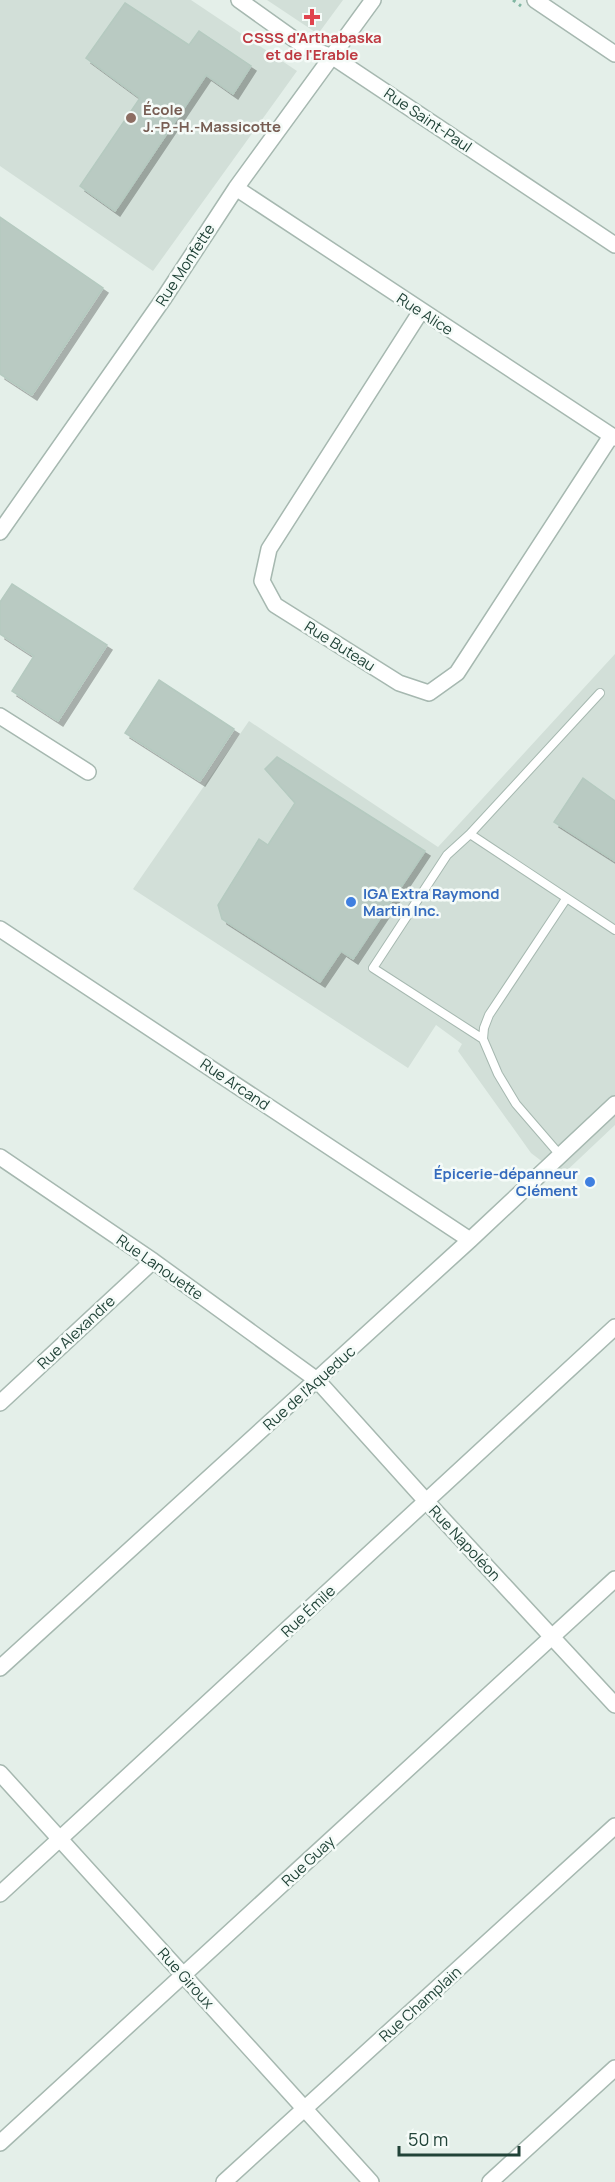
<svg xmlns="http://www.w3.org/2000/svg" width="615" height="2182" font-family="Manrope,sans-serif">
  <defs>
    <filter id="shadow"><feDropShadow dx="5" dy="5" stdDeviation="0" flood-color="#0004"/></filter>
  </defs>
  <rect width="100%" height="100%" fill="#e4efe9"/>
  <path fill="#d2dfd8" d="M0,0H191L297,71L153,271L0,166Z
    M267,0H343L318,34Z
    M615,654V1125L561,1176L531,1153L458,1051L462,1044L436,1025L408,1068L133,889L249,721L438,847Z"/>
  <path fill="#b9cac2" stroke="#b5cac0" stroke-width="1.5" filter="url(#shadow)" d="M125,3L189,45L199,31L251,66L233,94L206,75L115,211L80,186L140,98L86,58Z
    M0,217L103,288L32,395L0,374Z
    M12,584L107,645L58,721L12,691L34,656L0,634V602Z
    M159,680L234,729L200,781L125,733Z
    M277,757L425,851L353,959L341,951L320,982L222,919L218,905L259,839L268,845L295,803L265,769Z
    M583,778L615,801V861L554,822Z"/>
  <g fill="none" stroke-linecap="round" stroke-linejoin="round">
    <g stroke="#a6b8b0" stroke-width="10">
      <path id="service" d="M600,693L470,834L615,930
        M470,834L447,855L373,968L483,1039L498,1074L516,1104L560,1155
        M483,1039L484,1028L489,1015L566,899"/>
    </g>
    <g stroke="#a6b8b0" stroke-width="18">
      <path id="minor" d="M239,0L305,47L333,57L615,245
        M535,0L615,54
        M236,188L615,438
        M421,311L269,549L262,581L275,605L399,683L429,693L457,673L611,436
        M0,532L164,298L236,188L373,0
        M0,716L88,772
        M0,929L470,1240
        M0,1157L153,1261L317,1380L426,1501L615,1705
        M0,1403L153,1261
        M0,1668L470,1240L615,1104
        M0,1773L371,2182
        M0,1894L615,1327
        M0,2143L615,1579
        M224,2182L615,1826
        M490,2182L615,2068"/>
    </g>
    <path stroke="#81b6a2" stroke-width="3" stroke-dasharray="3 4.5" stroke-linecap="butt" d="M513,0L521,6"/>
    <use href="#service" stroke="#fff" stroke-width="8"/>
    <use href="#minor" stroke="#fff" stroke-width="15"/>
  </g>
  <path fill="#e0444e" stroke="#f5fbf8" stroke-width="2" d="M309 8h6v6h6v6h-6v6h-6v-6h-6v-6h6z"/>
  <circle fill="#8d6e63" stroke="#f5fbf8" stroke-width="2" cx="131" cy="118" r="6"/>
  <g fill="#3f7fe0" stroke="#f5fbf8" stroke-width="2">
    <circle cx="351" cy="902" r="6"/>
    <circle cx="590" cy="1182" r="6"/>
  </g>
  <g text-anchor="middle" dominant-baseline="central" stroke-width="5" stroke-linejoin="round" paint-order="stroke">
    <g font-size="15" font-weight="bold" fill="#be3a42" stroke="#f5fbf8">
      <text x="312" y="37">CSSS d'Arthabaska<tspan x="312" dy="17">et de l'Erable</tspan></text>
    </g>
    <g font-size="15" font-weight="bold" fill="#785e54" stroke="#f5fbf8" text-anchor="start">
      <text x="143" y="109">École<tspan x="143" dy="17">J.-P.-H.-Massicotte</tspan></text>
    </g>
    <g font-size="15" fill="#214338" stroke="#f5fbf8">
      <text transform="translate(428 120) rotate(34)">Rue Saint-Paul</text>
      <text transform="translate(185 265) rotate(-57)">Rue Monfette</text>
      <text transform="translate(425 314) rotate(33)">Rue Alice</text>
      <text transform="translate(340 646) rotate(32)">Rue Buteau</text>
      <text transform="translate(235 1084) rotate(34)">Rue Arcand</text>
      <text transform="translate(160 1267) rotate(35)">Rue Lanouette</text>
      <text transform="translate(76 1332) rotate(-43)">Rue Alexandre</text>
      <text transform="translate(309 1388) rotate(-42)">Rue de l'Aqueduc</text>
      <text transform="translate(465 1543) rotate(47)">Rue Napoléon</text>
      <text transform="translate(308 1611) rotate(-43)">Rue Émile</text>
      <text transform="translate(308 1861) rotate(-43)">Rue Guay</text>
      <text transform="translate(186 1978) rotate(48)">Rue Giroux</text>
      <text transform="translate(420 2004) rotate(-42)">Rue Champlain</text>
    </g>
    <g font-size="15" font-weight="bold" fill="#366cbe" stroke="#f5fbf8" text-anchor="start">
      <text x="363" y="893">IGA Extra Raymond<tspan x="363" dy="17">Martin Inc.</tspan></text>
      <text x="578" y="1173" text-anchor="end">Épicerie-dépanneur<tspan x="578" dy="17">Clément</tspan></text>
    </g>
  </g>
  <path d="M399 2146v9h120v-9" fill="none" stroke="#214338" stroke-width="3"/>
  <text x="408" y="2146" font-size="18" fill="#214338" stroke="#f5fbf8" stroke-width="4.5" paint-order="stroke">50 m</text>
</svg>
